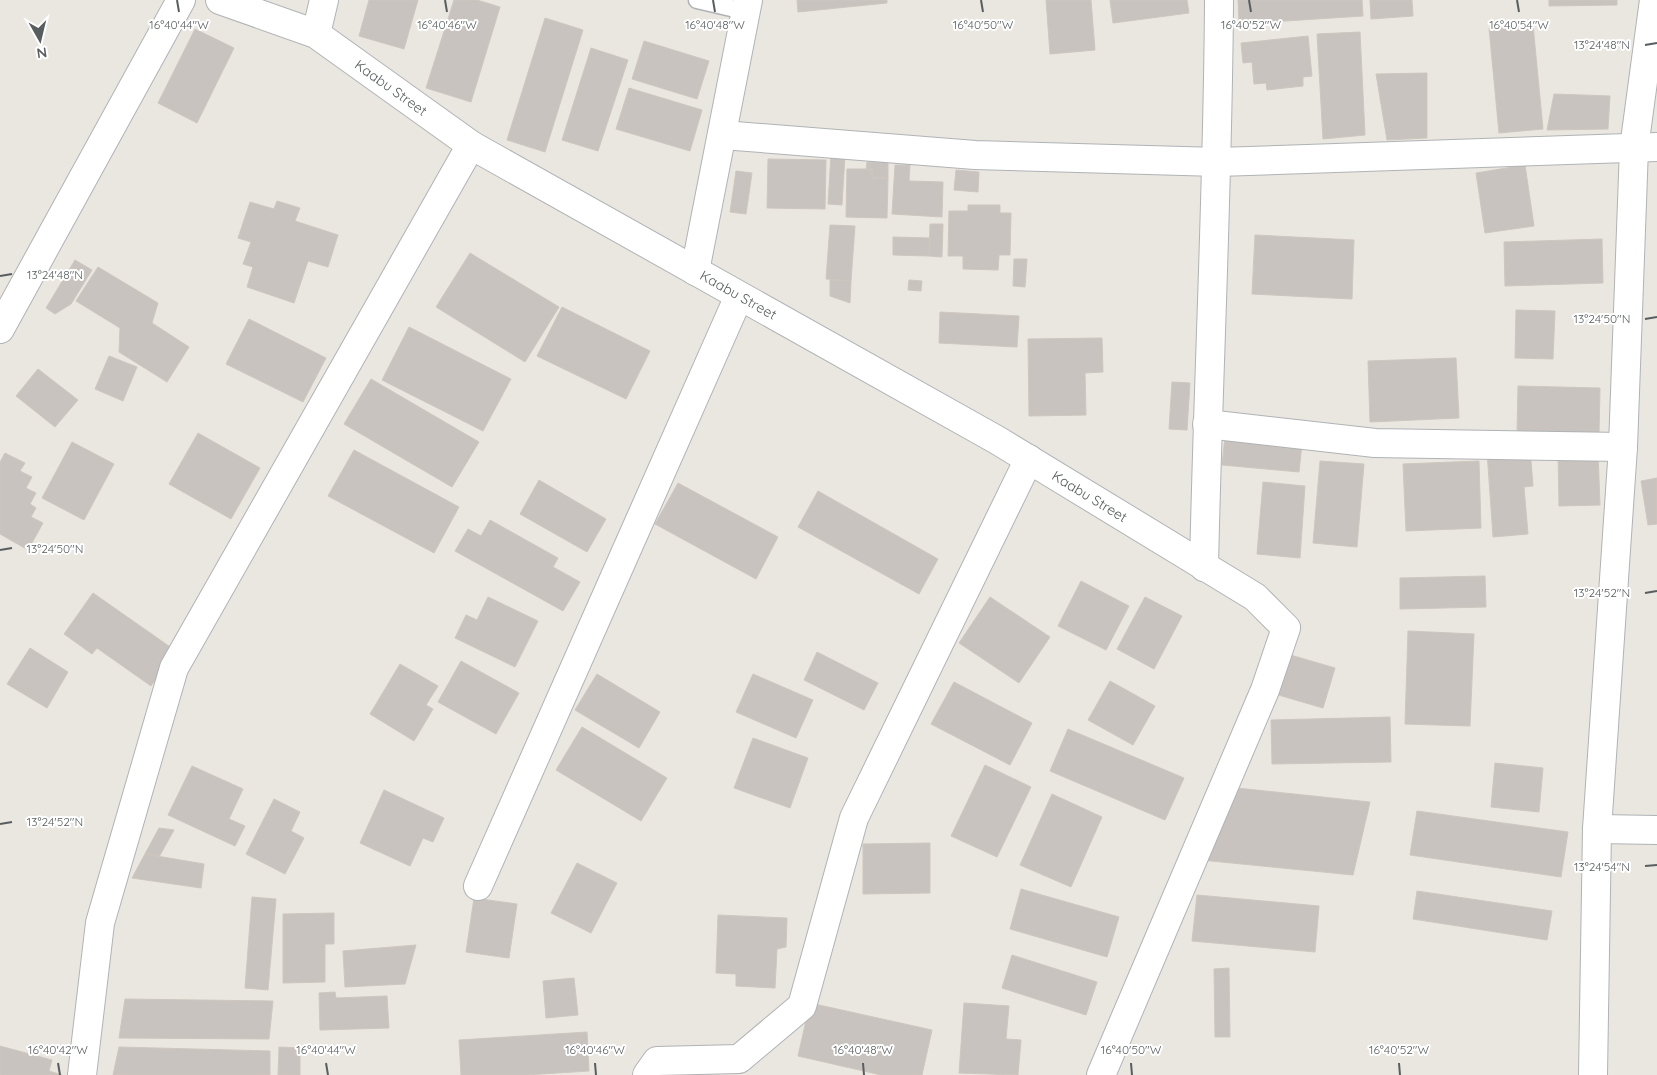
<svg xmlns="http://www.w3.org/2000/svg" width="1657" height="1075" font-family="Quicksand,sans-serif">
  <rect width="100%" height="100%" fill="#eae6e0"/>
  <path fill="#c8c3be" stroke="#cec7bf" d="M369,0H418L404,49L359,36Z
    M454,0H477L500,7L471,102L426,88Z
    M797,0H887V3L798,12Z
    M1046,0H1091L1095,50L1050,54Z
    M1110,0H1187L1189,13L1113,23Z
    M1238,0H1362L1363,16L1239,24Z
    M1370,0H1412L1413,16L1371,19Z
    M1549,0H1617V5L1549,6Z
    M545,18L583,30L545,152L507,140Z
    M1533,25L1543,129L1499,133L1489,28Z
    M195,29L234,48L197,123L158,103Z
    M1360,32L1365,135L1323,139L1317,34Z
    M1308,36L1312,76L1303,77V86L1267,90L1266,83L1254,84L1252,62L1243,63L1241,43Z
    M644,41L709,61L697,99L632,79Z
    M591,48L628,60L598,151L562,140Z
    M1427,73V138L1387,140L1376,74Z
    M629,88L702,110L690,151L616,129Z
    M1554,94L1610,96L1608,129L1547,130Z
    M831,154L845,155L842,205L828,204Z
    M768,159L826,160L825,209L767,208Z
    M867,162H888V178H872V169L866,170Z
    M895,165H910L909,181L943,182L942,217L892,214Z
    M1525,165L1534,226L1485,233L1476,173Z
    M847,169H872V178H888L887,218L846,217Z
    M956,170L979,172L978,192L954,190Z
    M736,171L752,173L746,214L730,212Z
    M277,201L300,208L295,221L338,235L328,267L308,261L294,303L247,287L253,267L243,264L251,242L238,238L250,202L274,209Z
    M968,205H1000V213H1011L1010,255H999L998,270L963,269V256H948L949,211H968Z
    M930,224H943L942,257L929,256Z
    M830,225L855,226L851,281L826,279Z
    M1255,235L1354,240L1352,299L1252,294Z
    M893,237L930,238L929,256L893,255Z
    M1602,239L1603,283L1505,286L1504,242Z
    M470,253L559,307L525,362L436,307Z
    M1014,259H1027L1025,287L1013,286Z
    M75,260L92,270L71,304L55,314L46,308Z
    M98,267L158,303L152,323L189,347L167,382L119,352L120,328L76,301Z
    M830,280L851,281L850,303L830,296Z
    M909,280L922,281L921,291L908,290Z
    M562,307L650,351L626,399L537,356Z
    M1516,310L1555,311L1553,359L1515,358Z
    M940,312L1019,316L1017,347L939,343Z
    M249,319L326,358L303,402L226,364Z
    M409,327L511,379L483,431L382,380Z
    M1102,338L1103,372L1085,373L1086,415L1029,416L1028,339Z
    M109,356L137,367L123,401L95,389Z
    M1456,358L1459,418L1370,422L1368,361Z
    M38,369L78,400L55,427L16,396Z
    M371,379L479,442L452,487L344,424Z
    M1172,382L1190,383L1187,430L1169,429Z
    M1518,386L1600,388L1599,434L1517,433Z
    M198,433L260,468L231,519L169,484Z
    M1225,437L1302,444L1299,472L1222,465Z
    M72,442L114,464L84,520L42,498Z
    M1530,448L1533,486L1524,487L1528,534L1493,537L1487,451Z
    M354,450L459,507L434,553L328,496Z
    M1598,452L1600,505L1559,506L1558,453Z
    M5,453L25,463L20,471L32,477L26,488L36,493L30,504L36,508L31,517L43,523L28,550L0,534V462Z
    M1320,461L1364,464L1357,547L1313,543Z
    M1479,461L1481,528L1406,531L1403,464Z
    M1657,478V524L1648,525L1641,481Z
    M539,480L606,519L587,552L520,514Z
    M1263,482L1305,486L1300,558L1257,554Z
    M678,483L778,537L756,579L655,524Z
    M818,491L938,559L919,594L798,527Z
    M490,520L558,558L553,567L580,582L563,611L455,551L468,529L481,536Z
    M1485,576L1486,607L1400,609V578Z
    M1081,581L1129,606L1106,650L1058,626Z
    M93,593L176,651L151,686L97,648L92,654L64,634Z
    M488,597L538,621L515,667L455,638L466,615L477,620Z
    M990,597L1050,637L1019,683L959,643Z
    M1145,597L1182,616L1154,669L1117,649Z
    M1408,631L1474,634L1470,726L1405,724Z
    M30,648L68,672L47,708L7,684Z
    M817,652L878,683L864,710L804,680Z
    M1287,654L1335,668L1323,708L1275,694Z
    M461,661L519,693L496,734L438,702Z
    M400,664L438,686L426,705L433,709L414,741L370,714Z
    M597,674L660,712L639,748L575,710Z
    M753,674L813,700L796,738L736,712Z
    M1110,681L1155,706L1133,745L1088,720Z
    M954,682L1032,723L1010,765L931,724Z
    M1390,717L1391,762L1272,764L1271,720Z
    M582,727L667,778L641,821L556,770Z
    M1068,729L1184,778L1165,820L1050,771Z
    M753,738L808,758L790,808L734,788Z
    M1495,763L1543,768L1539,812L1491,807Z
    M985,765L1031,787L997,857L951,836Z
    M192,766L243,789L229,819L245,826L235,846L168,815Z
    M1237,788L1370,802L1353,875L1201,860Z
    M384,790L444,818L433,842L423,838L410,866L360,843Z
    M1052,794L1102,817L1071,887L1020,865Z
    M274,799L300,812L291,831L304,838L285,874L246,854Z
    M1417,811L1568,832L1561,877L1410,855Z
    M159,828L174,830L159,857L145,854Z
    M930,843V893L863,894V844Z
    M145,854L204,864L201,888L132,878Z
    M577,863L617,883L591,933L551,913Z
    M1021,889L1119,917L1107,957L1010,929Z
    M1417,891L1552,911L1547,940L1413,919Z
    M1197,895L1319,906L1315,952L1192,941Z
    M252,897L276,899L268,990L245,988Z
    M474,898L517,904L509,958L466,952Z
    M334,913V944H325V982L283,983V914Z
    M718,915L787,918L786,947L777,949L775,988L736,986V974L716,973Z
    M416,945L405,984L345,987L343,951Z
    M1012,955L1097,982L1086,1015L1002,988Z
    M1229,968L1230,1037H1215L1214,969Z
    M574,978L578,1015L546,1018L543,981Z
    M335,992L336,998L387,996L389,1028L320,1030L319,993Z
    M125,999L273,1001L269,1039L119,1038Z
    M810,1003L932,1030L922,1075H881L798,1056Z
    M964,1003L1009,1006L1006,1039L1021,1040L1018,1075L959,1073Z
    M587,1032L589,1071L526,1075H461L459,1040Z
    M0,1046L52,1060L49,1071L62,1075H0Z
    M119,1047L270,1051V1075H113Z
    M279,1047L300,1048V1075H278Z"/>
  <g fill="none" stroke-linecap="round" stroke-linejoin="round">
    <g stroke="#b0b3b6" stroke-width="19">
      <path id="service" d="M697,0L744,11"/>
    </g>
    <g stroke="#b0b3b6" stroke-width="30">
      <g id="minor">
        <path id="s1" d="M220,0L316,34L471,145L997,440L1255,597L1286,628L1265,690L1101,1075"/>
        <path d="M316,34L324,0"/>
        <path d="M722,135L975,155L1218,162L1657,147"/>
        <path d="M695,271L748,0"/>
        <path d="M0,329L181,0"/>
        <path d="M1207,424L1375,443L1623,447"/>
        <path d="M1204,567C1208,378 1218,189 1219,0"/>
        <path d="M1597,829L1657,830"/>
        <path d="M478,886L739,296"/>
        <path d="M82,1075L100,923L174,668L471,145"/>
        <path d="M647,1075L657,1061L739,1059L802,1006L854,818L1029,459"/>
        <path d="M1593,1075L1597,829L1623,447L1634,148L1654,0"/>
      </g>
    </g>
    <use href="#service" stroke="#fff" stroke-width="16"/>
    <use href="#minor" stroke="#fff" stroke-width="28"/>
  </g>
  <path fill="none" stroke="#585d5f" stroke-width="2" d="M177,0L179,12M445,0L447,12M713,0L715,12M981,0L983,12M1249,0L1251,12M1517,0L1519,12M1645,45L1657,43M0,276L12,274M1645,319L1657,317M0,550L12,548M1645,593L1657,591M0,824L12,822M1645,866L1657,865M58,1063L60,1075M326,1063L328,1075M595,1063L596,1075M863,1063L864,1075M1131,1063L1132,1075M1399,1063L1400,1075"/>
  <g text-anchor="middle" dominant-baseline="central" stroke-width="4" stroke-linejoin="round" paint-order="stroke">
    <g font-size="14" fill="#585d5f" stroke="#fff">
      <text stroke="none"><textPath href="#s1" startOffset="194">Kaabu Street</textPath></text>
      <text stroke="none"><textPath href="#s1" startOffset="599">Kaabu Street</textPath></text>
      <text stroke="none"><textPath href="#s1" startOffset="1004">Kaabu Street</textPath></text>
    </g>
  </g>
  <g font-size="12" text-anchor="middle" fill="#585d5f" stroke="#fff" stroke-width="4" stroke-linejoin="round" paint-order="stroke">
    <text x="179" y="29">16°40'44"W</text>
    <text x="447" y="29">16°40'46"W</text>
    <text x="715" y="29">16°40'48"W</text>
    <text x="983" y="29">16°40'50"W</text>
    <text x="1251" y="29">16°40'52"W</text>
    <text x="1519" y="29">16°40'54"W</text>
    <text x="1602" y="49">13°24'48"N</text>
    <text x="55" y="279">13°24'48"N</text>
    <text x="1602" y="323">13°24'50"N</text>
    <text x="55" y="553">13°24'50"N</text>
    <text x="1602" y="597">13°24'52"N</text>
    <text x="55" y="826">13°24'52"N</text>
    <text x="1602" y="871">13°24'54"N</text>
    <text x="58" y="1054">16°40'42"W</text>
    <text x="326" y="1054">16°40'44"W</text>
    <text x="595" y="1054">16°40'46"W</text>
    <text x="863" y="1054">16°40'48"W</text>
    <text x="1131" y="1054">16°40'50"W</text>
    <text x="1399" y="1054">16°40'52"W</text>
  </g>
  <g transform="translate(40 40) rotate(172)" stroke="#ffffff" stroke-width="4" paint-order="stroke">
  <path d="M0-4L9 19L0 12L-9 19Z" fill="#585d5f"/>
  <text y="-8" font-size="14" font-weight="bold" text-anchor="middle" fill="#585d5f">N</text>
  </g>
</svg>
